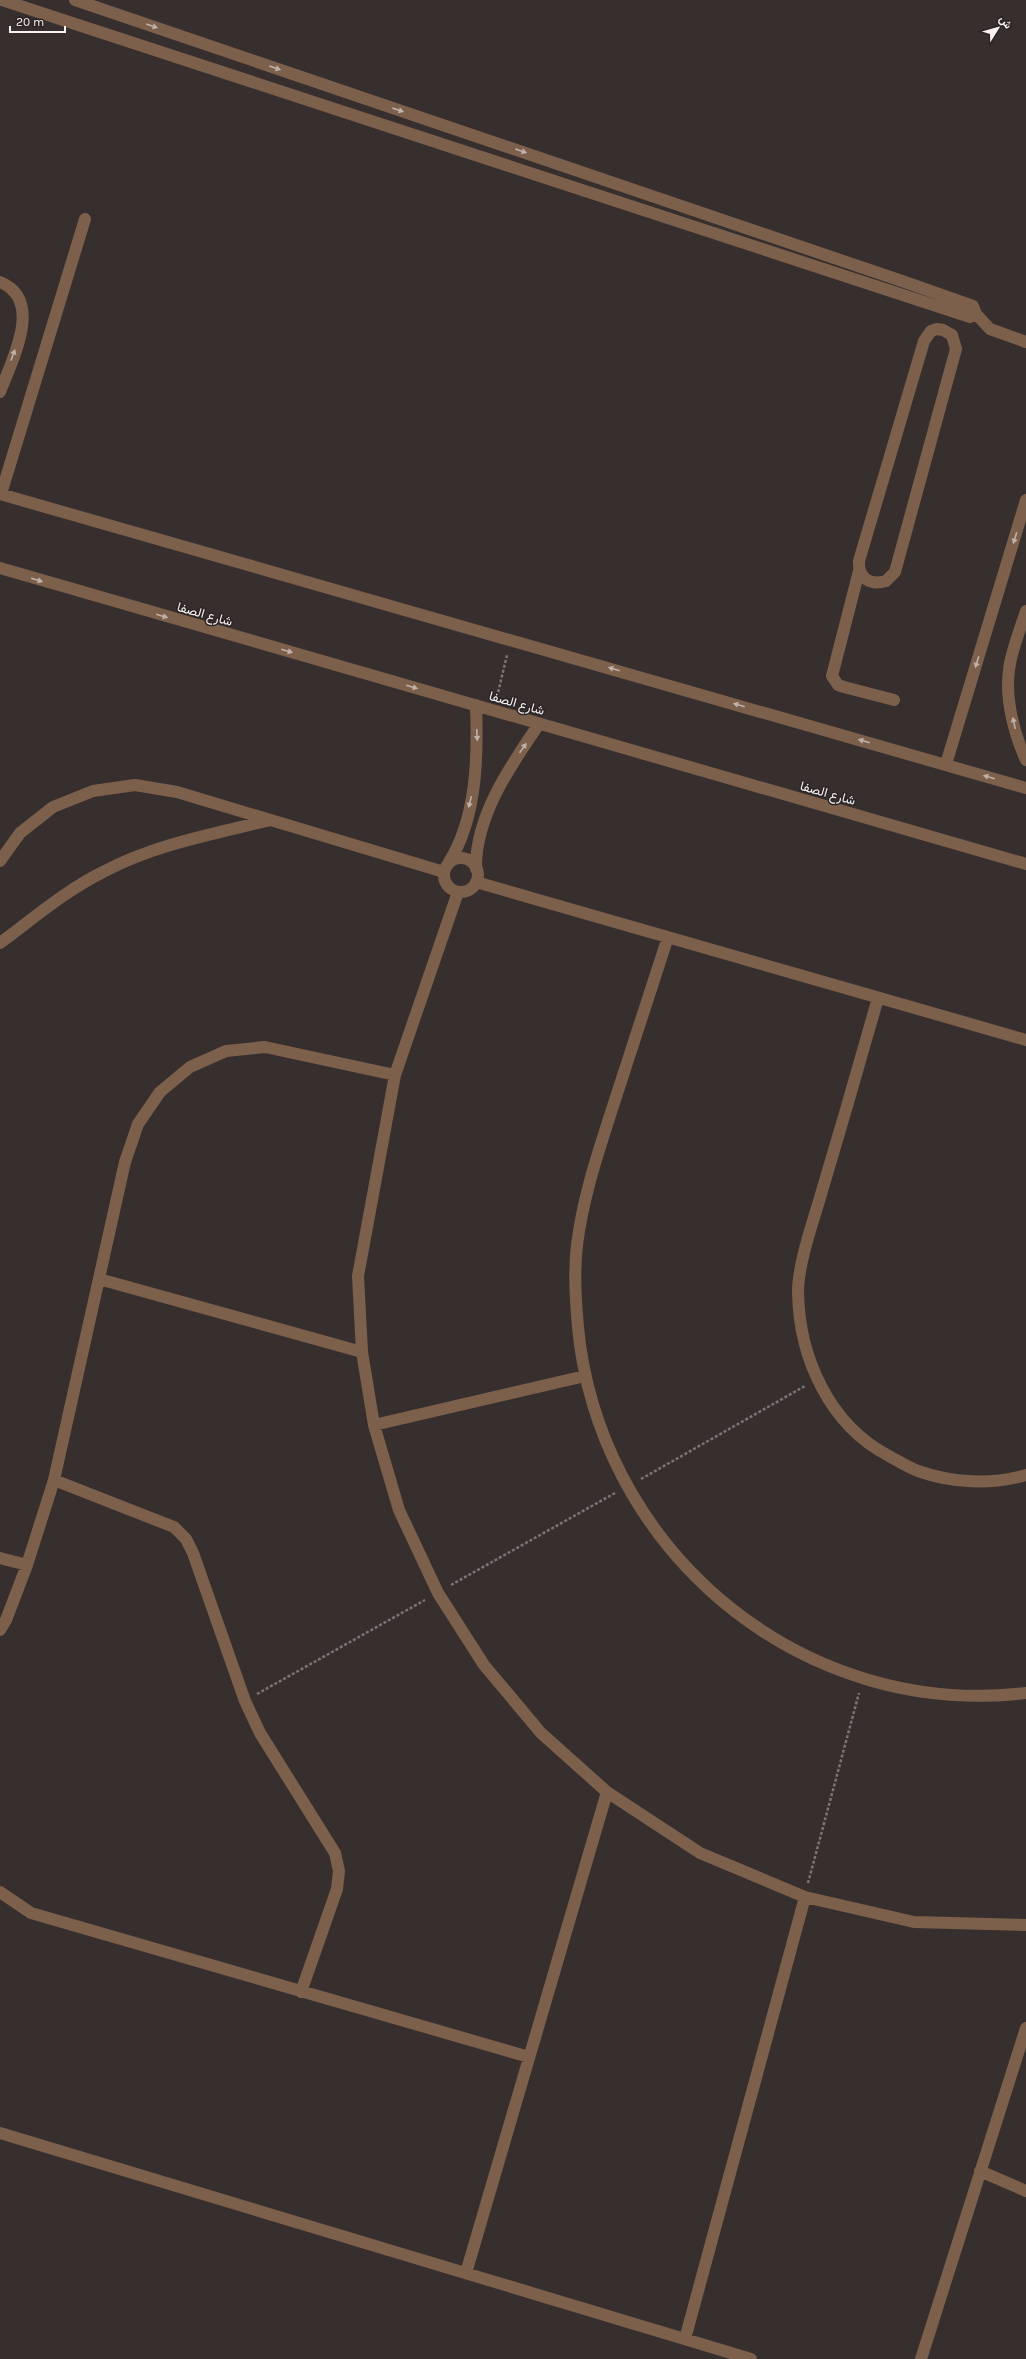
<svg xmlns="http://www.w3.org/2000/svg" width="1026" height="2359" font-family="Karla,Vazirmatn,sans-serif">
  <rect width="100%" height="100%" fill="#362f2e"/>
  <g fill="none" stroke-linecap="round" stroke-linejoin="round">
    <path stroke="#7b7474" stroke-width="2.5" stroke-dasharray="3 2" stroke-linecap="butt" d="M497,697L507,655
      M641,1479L805,1386
      M451,1585L615,1493
      M257,1694L425,1600
      M808,1883L859,1693"/>
    <path stroke="#7d604c" stroke-width="12" d="M2,0L970,317L976,314L973,306L902,281L75,0
      M0,282C45,300 11,362 0,392
      M976,314L990,329L1026,342
      M937,329L943,330L952,335L956,349L895,572L886,581C870,586 858,578 859,561L924,341L931,331Z
      M0,494L1026,788
      M1,494L85,219
      M0,568L1026,864
      M859,571L832,676L838,685L844,687L894,700
      M1026,611C1020,630 1011,651 1009,670C1005,699 1014,734 1026,760
      M946,764L1026,500
      M444 875a17 17 0 1 1 34 0a17 17 0 1 1-34 0Z
      M0,861L20,833L53,807L93,791L135,785L177,792L444,872
      M449,862C477,818 478,756 476,705
      M476,869C475,816 511,765 539,724
      M476,882L1026,1040
      M458,892L395,1075L358,1276L362,1352L374,1425L399,1510L438,1593L484,1665L541,1733L607,1792L700,1853L805,1897L914,1922L1026,1925
      M668,937C650,992 632,1047 614,1103C599,1150 583,1196 577,1245C573,1278 576,1312 580,1345C611,1561 808,1719 1026,1693
      M0,943C34,918 66,890 105,871C156,844 214,834 270,820
      M878,998C860,1062 841,1127 822,1191C814,1219 798,1263 798,1292C799,1357 829,1425 889,1456C898,1461 908,1467 918,1471C952,1483 991,1485 1026,1475
      M99,1279L362,1352
      M374,1425L585,1376
      M54,1480L174,1527L186,1539L193,1553L245,1701L260,1733L335,1853L339,1871L337,1889L301,1992
      M0,1558L27,1565
      M0,1630L6,1620L27,1565L54,1480L125,1162L138,1124L160,1092L190,1067L226,1051L265,1047L395,1075
      M0,1892L31,1913L529,2057
      M0,2133L751,2359
      M980,2171L1026,2191
      M466,2273L607,1792
      M685,2339L805,1897
      M921,2359L1026,2028"/>
  </g>
  <defs><path id="oneway-solid" d="M-6-.8H1V-3.2L6.5 0L1 3.2V.8H-6Z"/></defs>
  <g fill="#c0b0a7">
    <use href="#oneway-solid" transform="translate(152 26) rotate(19)"/>
    <use href="#oneway-solid" transform="translate(275 68) rotate(19)"/>
    <use href="#oneway-solid" transform="translate(398 110) rotate(19)"/>
    <use href="#oneway-solid" transform="translate(521 151) rotate(19)"/>
    <use href="#oneway-solid" transform="translate(13 355) rotate(-70)"/>
    <use href="#oneway-solid" transform="translate(1015 538) rotate(107)"/>
    <use href="#oneway-solid" transform="translate(37 580) rotate(17)"/>
    <use href="#oneway-solid" transform="translate(162 616) rotate(16)"/>
    <use href="#oneway-solid" transform="translate(287 651) rotate(16)"/>
    <use href="#oneway-solid" transform="translate(977 662) rotate(107)"/>
    <use href="#oneway-solid" transform="translate(614 669) rotate(-164)"/>
    <use href="#oneway-solid" transform="translate(412 687) rotate(16)"/>
    <use href="#oneway-solid" transform="translate(739 705) rotate(-164)"/>
    <use href="#oneway-solid" transform="translate(1014 723) rotate(-102)"/>
    <use href="#oneway-solid" transform="translate(477 735) rotate(87)"/>
    <use href="#oneway-solid" transform="translate(864 741) rotate(-164)"/>
    <use href="#oneway-solid" transform="translate(523 748) rotate(-55)"/>
    <use href="#oneway-solid" transform="translate(989 777) rotate(-164)"/>
    <use href="#oneway-solid" transform="translate(470 802) rotate(104)"/>
  </g>
  <g text-anchor="middle" dominant-baseline="central" stroke-width="3" stroke-linejoin="round" paint-order="stroke">
    <g font-size="13" fill="#f7f2f2" stroke="#2c2525">
      <text transform="translate(205 614) rotate(16)">شارع الصفا</text>
      <text transform="translate(517 703) rotate(16)">شارع الصفا</text>
      <text transform="translate(828 793) rotate(16)">شارع الصفا</text>
    </g>
  </g>
  <g transform="translate(998 28) rotate(53)" stroke="#2c2525" stroke-width="3" paint-order="stroke">
  <path d="M0-3L7 15L0 10L-7 15Z" fill="#f7f2f2"/>
  <text y="-6" font-size="11" font-weight="bold" text-anchor="middle" fill="#f7f2f2">ش</text>
  </g>
  <path d="M10 26v6h55v-6" fill="none" stroke="#f7f2f2" stroke-width="2"/>
  <text x="16" y="26" font-size="12" fill="#f7f2f2" stroke="#2c2525" stroke-width="3" paint-order="stroke">20 m</text>
</svg>
